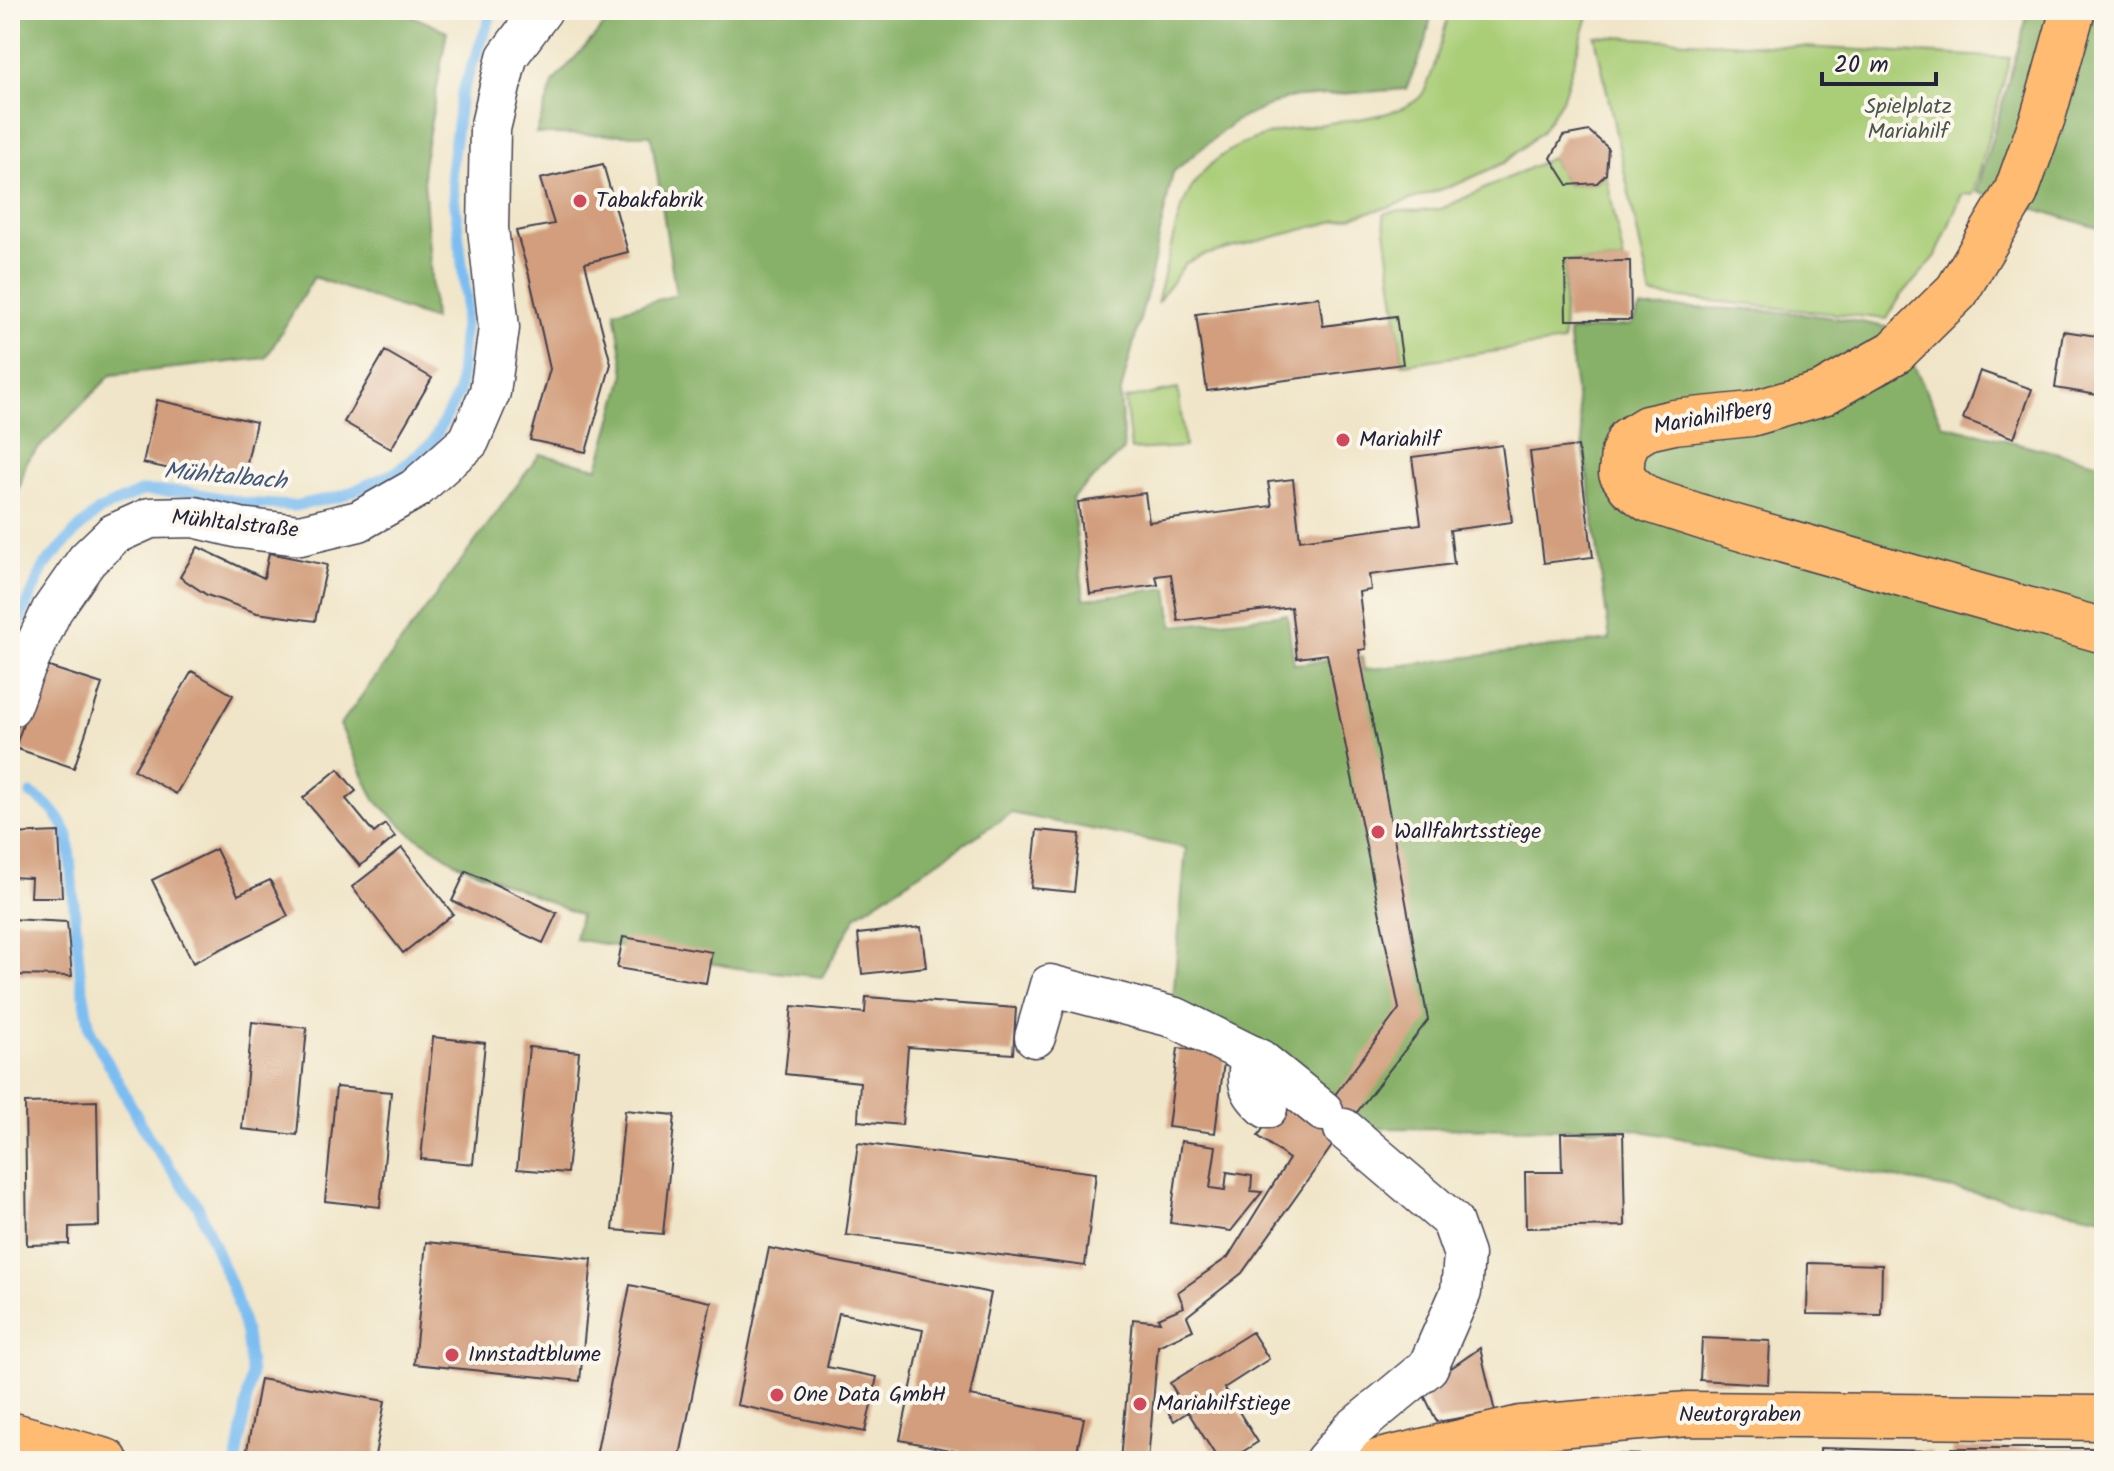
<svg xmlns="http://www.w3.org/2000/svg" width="2114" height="1471" font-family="Kalam,sans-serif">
  <rect width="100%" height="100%" fill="#fbf7ec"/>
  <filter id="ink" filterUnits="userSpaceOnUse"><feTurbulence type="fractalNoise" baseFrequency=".0125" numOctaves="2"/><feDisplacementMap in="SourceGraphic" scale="16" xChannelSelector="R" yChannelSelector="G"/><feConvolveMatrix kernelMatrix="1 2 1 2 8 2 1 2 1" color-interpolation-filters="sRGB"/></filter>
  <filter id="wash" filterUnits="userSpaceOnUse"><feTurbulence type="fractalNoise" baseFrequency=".006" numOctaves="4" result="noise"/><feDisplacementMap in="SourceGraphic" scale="32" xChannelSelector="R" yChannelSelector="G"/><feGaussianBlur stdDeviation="1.8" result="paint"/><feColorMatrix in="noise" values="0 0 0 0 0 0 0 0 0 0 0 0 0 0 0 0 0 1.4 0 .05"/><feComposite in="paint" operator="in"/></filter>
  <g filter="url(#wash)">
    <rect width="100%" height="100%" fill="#f0e5c8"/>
    <path fill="#aace78" stroke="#66785a" stroke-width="2" d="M1450,10H1590L1562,100L1541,132L1504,163L1460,183L1389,207L1201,256L1186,263L1157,303C1165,273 1171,242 1180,213C1206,135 1282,130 1351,120C1371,117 1405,112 1420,97C1432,84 1444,29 1450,10Z
      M1595,36L2010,58L1973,195L1962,194L1936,256L1900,297L1887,319L1651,295Z
      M1551,158L1568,185L1597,183L1606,174L1624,261L1565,262L1563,342L1403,364L1383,214C1404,207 1421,214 1443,208Z
      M1178,389L1185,447L1131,450L1125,399Z"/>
    <path fill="#87b168" stroke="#546a52" stroke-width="2" d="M10,10H398L447,31L423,166L434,320L314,277L266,358L111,375L27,460L10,522Z
      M618,10H1432L1426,42L1406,89L1287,98L1235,121L1173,172L1148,289L1120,395L1124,450L1072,498L1084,599L1168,588L1173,626L1287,614L1294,664L1362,657L1364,670L1610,640L1568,332L1631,325L1640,308C1726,307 1811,310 1896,329L1943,425L2104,464V1217L1631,1129L1356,1128L1173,999L1186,848L1011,813L857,915L822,977L737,968L575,939L580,915L457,863L410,833L375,800L340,725L540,454L598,468L625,373L615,311L676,295L651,135L536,134L554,81Z
      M2029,10H2104V230L1977,191Z"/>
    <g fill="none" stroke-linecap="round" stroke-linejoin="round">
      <path stroke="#7cbdf1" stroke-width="11" d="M10,643L44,566L79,528L100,510L142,491L189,492L246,503L294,506L342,496L396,472L432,443L459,392L466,298L451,170L461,95L493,10
        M31,794C50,805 59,815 68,835L80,973L90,1030L150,1140L198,1206L236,1298L246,1334L251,1374L237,1461"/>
    </g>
    <g id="blocks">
      <path fill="#d29e7d" d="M1589,131L1608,148L1606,174L1597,183L1568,185L1551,158L1563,136Z
        M603,164L628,252L585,263L611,364L586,452L530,440L550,369L529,275L516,231L554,224L540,179Z
        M1624,261H1630L1631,320H1566L1565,262Z
        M1319,297L1323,326L1396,316L1403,364L1207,391L1196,314Z
        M2063,331L2104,337V396L2055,388Z
        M385,351L432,378L391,449L344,422Z
        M1980,371L2032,389L2014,438L1963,419Z
        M157,400L256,422L242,485L143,463Z
        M1502,445L1512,522L1450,530L1454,564L1369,575L1371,590L1359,592L1366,649L1359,650L1428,1020L1344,1129L1242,1273L1187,1316L1193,1330L1158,1346L1148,1461H1121L1133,1319L1160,1322L1158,1318L1184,1307L1178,1292L1228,1257L1289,1159L1258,1136L1287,1094L1319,1116L1399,1009L1327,654L1297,658L1291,607L1178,621L1171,574L1156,576L1158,585L1090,594L1078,502L1145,493L1149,522L1272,506L1268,482L1293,479L1300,540L1421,524L1412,457Z
        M1578,446L1593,557L1544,563L1530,452Z
        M198,547L264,578L269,553L327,565L315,621L257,613L207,595L180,577Z
        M43,665L102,684L74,768L15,748Z
        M192,671L233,695L176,794L134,770Z
        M338,769L356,791L346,799L374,833L385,824L395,837L360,866L303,798Z
        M1037,830L1080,834L1074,892L1031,888Z
        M59,832L62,897H30L31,878L10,877V834Z
        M402,848L453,914L403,953L352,887Z
        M216,849L238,895L270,880L288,916L193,963L152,880Z
        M466,871L557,913L543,943L452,901Z
        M10,919L67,922L72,976L10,975Z
        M921,927L926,967L862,974L858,934Z
        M623,937L712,952L706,983L617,968Z
        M866,997L1016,1008L1013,1054L908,1047L902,1125L858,1121L860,1082L785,1074L792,1006L865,1013Z
        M252,1022L307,1028L297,1135L242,1129Z
        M433,1037L485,1043L473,1164L421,1159Z
        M529,1047L579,1052L567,1173L517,1169Z
        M1178,1048L1225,1054L1215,1133L1168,1127Z
        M336,1087L391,1092L380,1207L325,1201Z
        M97,1101L99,1226L69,1227V1244L27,1245L25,1103Z
        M625,1110L675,1115L663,1234L613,1230Z
        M1623,1132L1625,1226L1526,1228L1525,1172H1562L1561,1133Z
        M1181,1141L1216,1146L1210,1188L1225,1190L1227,1172L1252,1176L1251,1191L1262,1192L1231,1231L1170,1223Z
        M858,1143L1096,1173L1085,1266L846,1235Z
        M426,1242L592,1259L580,1381L414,1364Z
        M769,1248L991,1293L970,1396L1084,1418L1075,1461H1004L900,1440L923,1330L839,1313L827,1367L877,1377L865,1432L737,1405Z
        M1808,1263L1882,1265L1881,1315L1807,1314Z
        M630,1285L711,1302L679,1461H595Z
        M1252,1332L1269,1359L1224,1388L1258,1442L1228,1461H1219L1188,1412L1174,1421L1161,1402L1176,1393L1170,1383Z
        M1702,1338L1770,1341L1768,1384L1700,1380Z
        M1480,1348L1495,1412L1437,1422L1421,1389Z
        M260,1379L385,1401L374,1461H245Z
        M1820,1448L1931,1451V1461H1820Z
        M1952,1448H2104V1461H1952Z
        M1608,1454L1693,1456V1461H1608Z"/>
    </g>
  </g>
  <g filter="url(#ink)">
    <use href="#blocks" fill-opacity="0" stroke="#413f50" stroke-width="2"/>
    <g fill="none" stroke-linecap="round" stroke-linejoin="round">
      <g stroke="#413f50" stroke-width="43">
        <path id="minor" d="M10,707L21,677L52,610L87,560L114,534L150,518L194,517L240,528L300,535L359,521L415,489L469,441L490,392L499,328L488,228L490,129L507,57L542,10
          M1035,1037L1050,985L1176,1018L1260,1060L1323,1111
          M1251,1055C1247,1083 1246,1089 1267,1108
          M1325,1461L1353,1429L1428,1367L1461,1292L1464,1255L1452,1221L1344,1129"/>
      </g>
      <g stroke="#413f50" stroke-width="47">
        <path id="major" d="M2073,10L2043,117L2016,192L1957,291L1895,352L1823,393L1751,414L1674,422L1647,428L1629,439L1623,453L1621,473L1630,486L1649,500L1714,521L2104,631
          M10,1434L106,1461
          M1380,1461L1521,1428L1688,1414L2104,1418"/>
      </g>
      <use href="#minor" stroke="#fff" stroke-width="40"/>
      <use href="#major" stroke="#ffbb71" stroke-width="44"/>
    </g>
  </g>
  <g fill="#d1495b" stroke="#fbf7ec" stroke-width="3">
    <circle cx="580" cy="201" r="8"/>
    <circle cx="1343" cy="440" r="8"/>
    <circle cx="1378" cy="832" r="8"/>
    <circle cx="452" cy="1355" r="8"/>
    <circle cx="777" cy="1395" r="8"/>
    <circle cx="1140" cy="1404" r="8"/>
  </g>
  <g text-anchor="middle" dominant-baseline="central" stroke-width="8" stroke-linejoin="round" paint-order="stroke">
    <g font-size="22" fill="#4b564d" stroke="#fbf7ec">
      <text x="1908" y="107">Spielplatz<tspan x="1908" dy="25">Mariahilf</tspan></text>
    </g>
    <g font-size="22" fill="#22223b" stroke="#fbf7ec" text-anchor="start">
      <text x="596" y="201">Tabakfabrik</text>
      <text x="1359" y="440">Mariahilf</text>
      <text x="1394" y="832">Wallfahrtsstiege</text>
      <text x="468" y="1355">Innstadtblume</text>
      <text x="793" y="1395">One Data GmbH</text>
      <text x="1156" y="1404">Mariahilfstiege</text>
    </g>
    <g font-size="22" fill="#22223b" stroke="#fbf7ec">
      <text transform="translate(1713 418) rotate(-10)">Mariahilfberg</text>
      <text transform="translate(235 525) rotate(6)">Mühltalstraße</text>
      <text x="1740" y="1415">Neutorgraben</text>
    </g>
    <g font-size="24" font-style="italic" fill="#42587b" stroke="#fbf7ec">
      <text transform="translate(225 477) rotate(5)">Mühltalbach</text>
    </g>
  </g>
  <rect width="2114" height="1471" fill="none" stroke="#fbf7ec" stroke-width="40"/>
  <path d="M1822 72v12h114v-12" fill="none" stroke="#22223b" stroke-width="4"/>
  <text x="1834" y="72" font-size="24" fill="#22223b" stroke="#fbf7ec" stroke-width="6" paint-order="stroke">20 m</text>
</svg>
